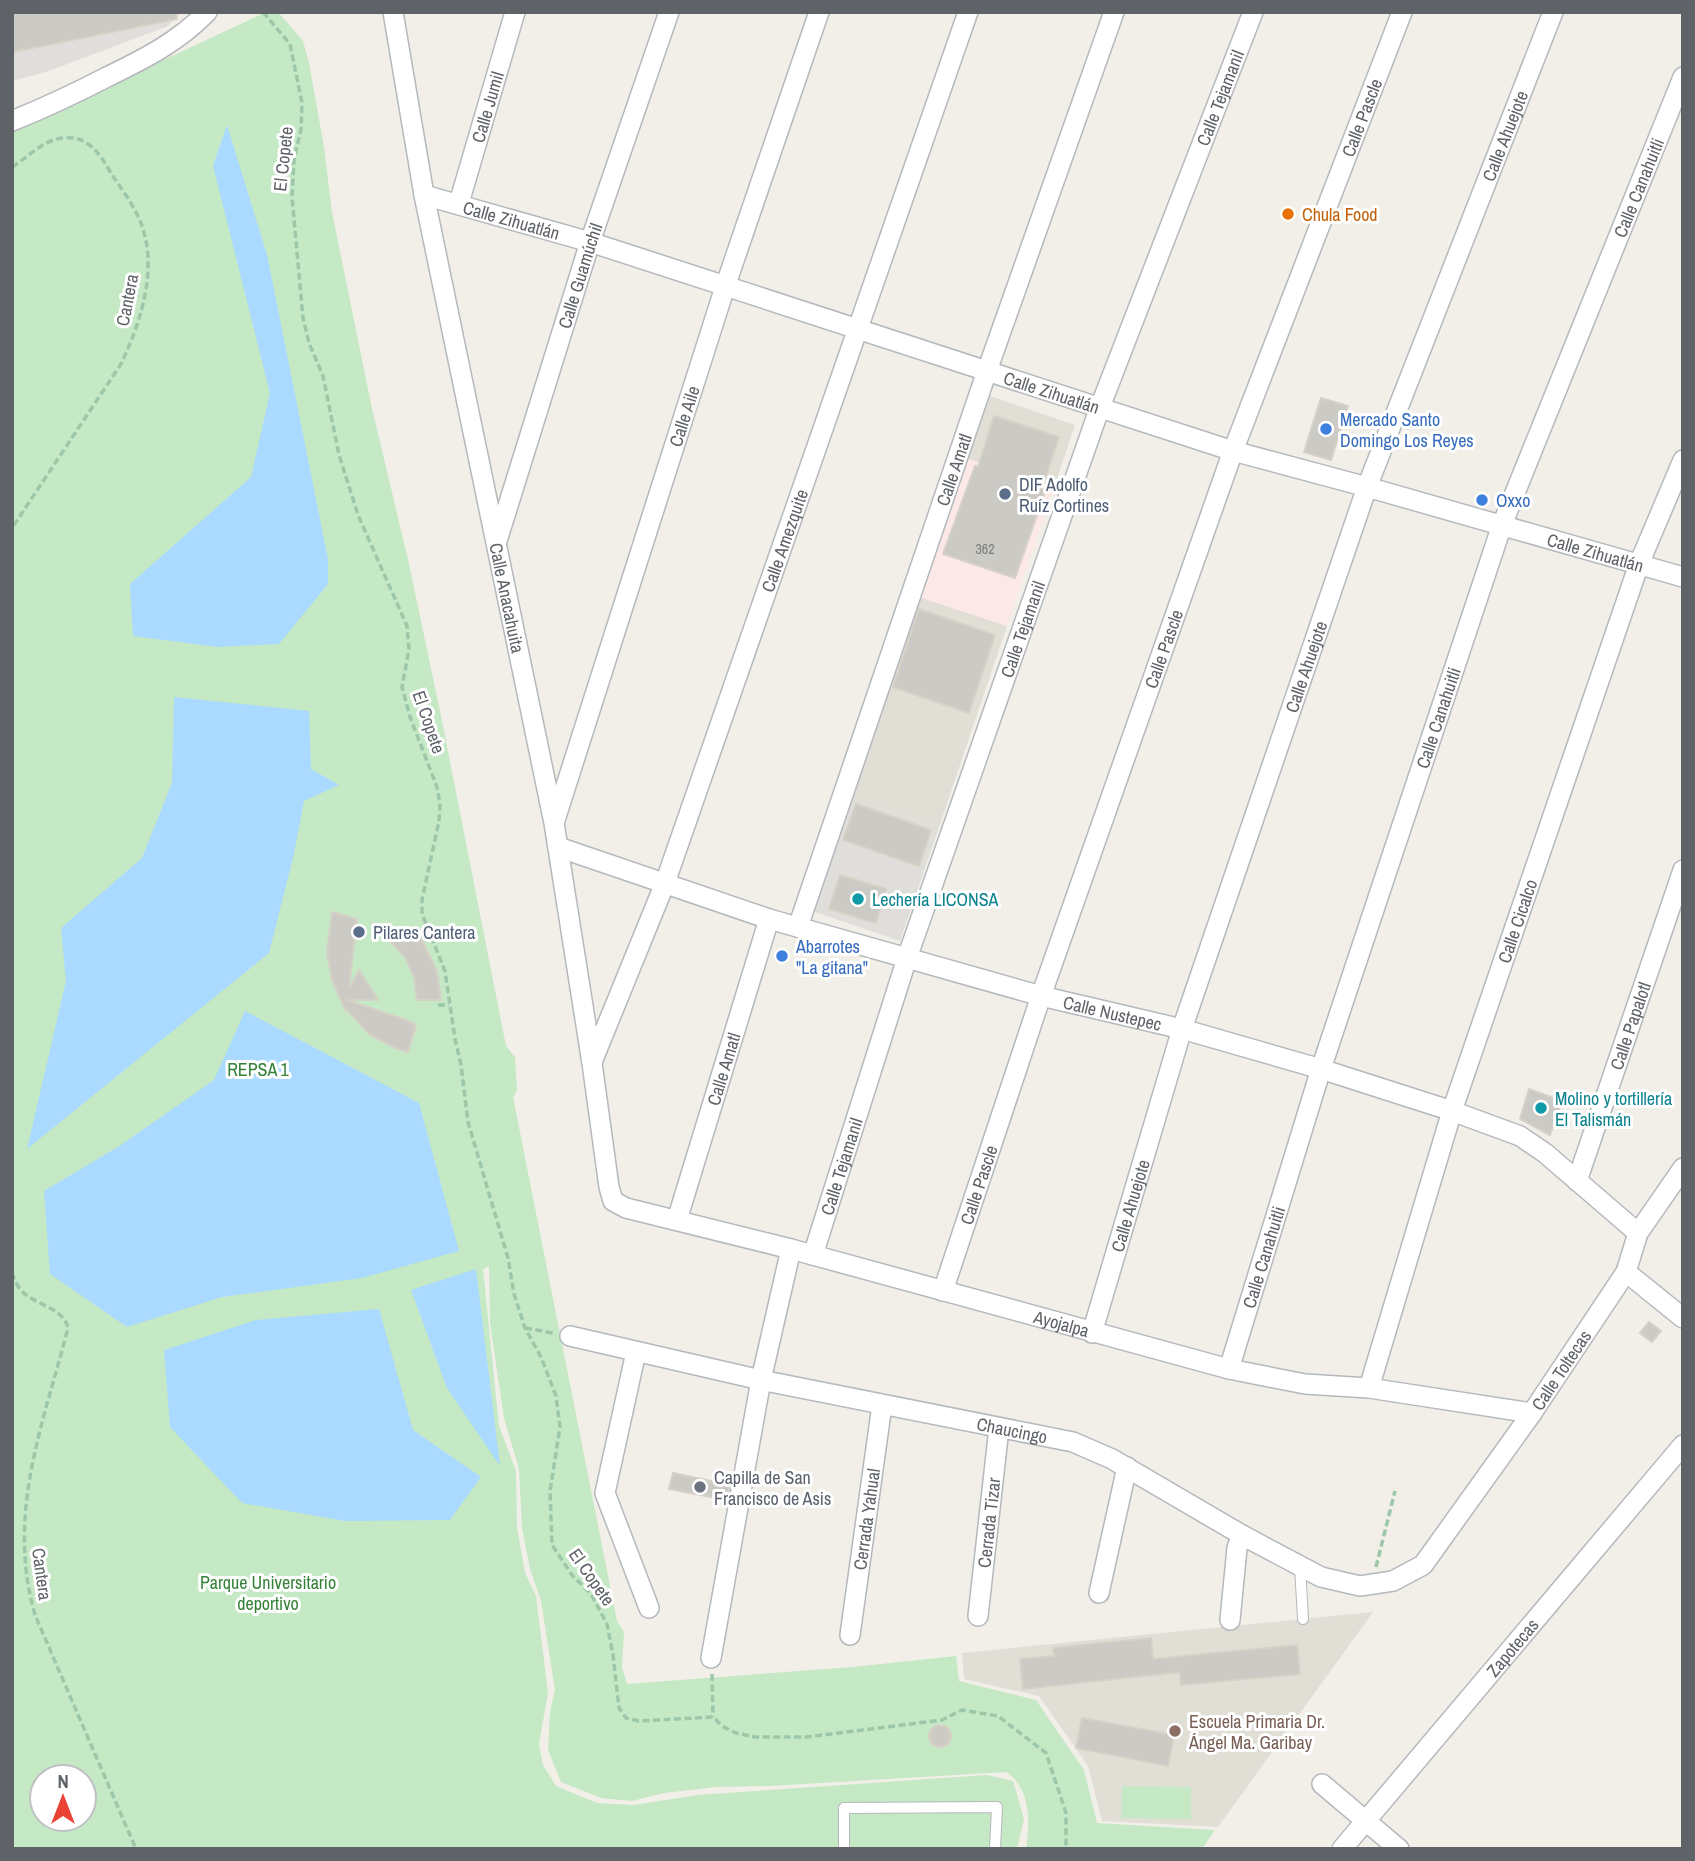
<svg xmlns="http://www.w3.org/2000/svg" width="1695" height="1861" font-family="'Archivo Narrow',sans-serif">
  <rect width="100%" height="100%" fill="#f1efe8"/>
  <path fill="#e0deda" d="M12,12H181L168,26L46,72L12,81Z
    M850,798L939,827L900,941L812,911Z"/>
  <path fill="#e1ded6" d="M987,395L1075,425L1054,488L966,458Z
    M919,597L1007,626L939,827L850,798Z
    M1373,1612L1218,1827L1102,1821L1088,1766L1039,1696L964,1679L962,1653Z"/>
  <path fill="#fce8e6" d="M966,458L1054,488L1007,626L919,597Z"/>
  <path fill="#c5e8c5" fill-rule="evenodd" d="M266,12H278L303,41L309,63L324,147L332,212L371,404L409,564L442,721L506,1046L515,1057L517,1090L513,1097L617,1621L624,1632L622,1667L627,1684L853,1667L956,1656L959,1681L1036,1700L1084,1770L1097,1823L1215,1830L1202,1849H1026C1030,1822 1031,1788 1006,1772L770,1786L716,1787L664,1793L632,1801L601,1798L561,1782L548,1750L550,1712L555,1690L541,1601L530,1569L522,1528L519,1469L504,1418L490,1323L489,1266L483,1269L499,1426L516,1471L517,1528L525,1573L536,1596L548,1693L539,1744L543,1765L556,1786L597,1803L634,1805L698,1795L987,1775L1013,1781L1024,1819L1017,1849H12V131ZM42,1777H84V1819H42Z
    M1122,1786L1191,1787V1819L1121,1818Z"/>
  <path fill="#aadaff" d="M227,125L267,255L328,559V584L279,644L217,647L133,636L130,584L251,477L270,393L213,166Z
    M174,697L309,711L311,769L339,785L304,801L293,858L269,953L27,1149L66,981L61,928L142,858L172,783Z
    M245,1011L419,1103L459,1251L362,1278L222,1297L127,1327L50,1274L44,1191L118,1147L214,1080Z
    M476,1269L500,1466L447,1388L411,1290Z
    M379,1309L413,1430L481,1477L450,1520L345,1521L242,1503L170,1427L164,1350L256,1320Z"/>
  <path fill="#cccac5" stroke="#d6d1c6" stroke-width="2" d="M12,12H176L177,19L12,52Z
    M1321,398L1348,406L1331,460L1304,452Z
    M994,416L1059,437L1042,488L1046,489L1015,578L943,554L975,466L978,467Z
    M919,609L995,635L969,713L893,687Z
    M856,804L931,830L919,866L843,840Z
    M840,875L886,889L876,923L829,909Z
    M332,912L357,919L349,988L359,970L378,1000H347L406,1020L416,1025L408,1052L395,1048L369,1034L346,1009V1012L332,980L327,953Z
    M374,924L421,938L437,971L441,1000H417L414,977L405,957Z
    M1529,1089L1562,1101L1550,1135L1520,1119Z
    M1649,1322L1661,1331L1652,1342L1640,1333Z
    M673,1473L730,1485L727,1500L669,1489Z
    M1151,1638L1153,1659L1297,1645L1300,1674L1181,1685L1180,1672L1023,1689L1020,1659L1054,1656L1053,1648Z
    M1082,1718L1174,1735L1168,1766L1076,1748Z
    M929 1736a11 11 0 1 1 22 0a11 11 0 1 1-22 0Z"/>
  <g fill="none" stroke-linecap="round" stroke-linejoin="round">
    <g stroke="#b5b8bc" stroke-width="12">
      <path id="service" d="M1300,1566L1303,1619
        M844,1849V1808L997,1807L995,1849"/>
    </g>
    <g stroke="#b5b8bc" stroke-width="22">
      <g id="minor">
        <path id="s1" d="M393,12L424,195L554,823L592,1063L609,1187L613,1201L626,1208L791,1249L1229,1369L1305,1384L1369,1388L1532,1413"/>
        <path d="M12,121C44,108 76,93 107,77C144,59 178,42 207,12"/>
        <path id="s2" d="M424,195L590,242L1233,451L1367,487L1683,577"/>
        <path id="s3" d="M459,203L515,12"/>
        <path id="s4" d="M497,541L590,242L669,12"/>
        <path id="s5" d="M555,820L725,287L819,12"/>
        <path id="s6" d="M558,847L769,919L1041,996L1182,1029L1321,1069L1452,1111L1520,1136L1545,1153L1638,1233"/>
        <path id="s7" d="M798,927L987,371L1114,12"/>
        <path id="s8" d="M592,1062L665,883L968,12"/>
        <path id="s9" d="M1577,1181L1683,870"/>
        <path id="s10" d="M677,1220L769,919"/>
        <path id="s11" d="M813,1255L907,958L1100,407L1253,12"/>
        <path d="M1626,1272L1683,1318"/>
        <path id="s12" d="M943,1291L1041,996L1233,451L1402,12"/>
        <path id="s13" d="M1092,1333L1182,1029L1367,487L1553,12"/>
        <path id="s14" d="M570,1336L761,1380L1073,1442L1112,1459L1242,1535L1321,1577L1360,1586L1393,1581L1423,1565L1532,1413L1626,1272L1638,1233L1683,1168"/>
        <path d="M636,1352L605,1493L649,1608"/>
        <path id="s15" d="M1229,1369L1321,1069L1502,525L1683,77"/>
        <path id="s16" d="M1369,1388L1452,1111L1639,564L1683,460"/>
        <path d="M1099,1593L1127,1467"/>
        <path id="s17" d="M978,1616L999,1428"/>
        <path d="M1230,1620L1237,1548L1242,1535"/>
        <path id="s18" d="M850,1635L882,1405"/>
        <path d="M711,1658L761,1380L791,1249"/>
        <path d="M1322,1784L1399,1849"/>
        <path id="s19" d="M1342,1849L1683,1445"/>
      </g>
    </g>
    <path stroke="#9cc7a9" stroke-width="3.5" stroke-dasharray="7 3.5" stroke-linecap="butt" d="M263,12L290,44L302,103L301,129L294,160L292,197L303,318L309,343L323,376L339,455L358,515L407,626L409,649L402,687L410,717L437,787L440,805L439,821L422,900V914L445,971L455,1039L461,1065L468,1122L508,1258L514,1294L525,1328L541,1357L556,1396L560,1427L550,1491L552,1545L572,1575L591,1594L607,1624L613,1655L619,1708L626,1718L639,1721L713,1717L722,1726L736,1733L755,1737H807L942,1720L962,1710L998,1716L1046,1753L1066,1813V1849
      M12,167C29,157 42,140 63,138C88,135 100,154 111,173C122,190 137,209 143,229C157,273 140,324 121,364L12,528
      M438,1005H449
      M12,1273C14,1278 16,1284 20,1289C32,1305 63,1306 68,1328C43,1425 6,1514 35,1615L136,1849
      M525,1328L553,1333
      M1376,1567L1395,1491
      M712,1674L713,1717"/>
    <use href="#service" stroke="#fff" stroke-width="10"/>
    <use href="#minor" stroke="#fff" stroke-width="19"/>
  </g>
  <circle fill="#e8710a" stroke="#fff" stroke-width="2.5" cx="1288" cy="214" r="7"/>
  <g fill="#3f7fe0" stroke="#fff" stroke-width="2.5">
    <circle cx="1326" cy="429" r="7"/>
    <circle cx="1482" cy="500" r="7"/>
    <circle cx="782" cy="956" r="7"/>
  </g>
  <g fill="#5c6f8a" stroke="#fff" stroke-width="2.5">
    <circle cx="1005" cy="494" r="7"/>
    <circle cx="359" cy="932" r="7"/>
  </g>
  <g fill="#0f9aa8" stroke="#fff" stroke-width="2.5">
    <circle cx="858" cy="899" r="7"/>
    <circle cx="1541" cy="1108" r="7"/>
  </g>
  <circle fill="#6b7280" stroke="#fff" stroke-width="2.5" cx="700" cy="1487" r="7"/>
  <circle fill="#8d6e63" stroke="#fff" stroke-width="2.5" cx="1175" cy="1731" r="7"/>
  <g text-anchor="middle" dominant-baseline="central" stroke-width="6" stroke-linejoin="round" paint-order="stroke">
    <g font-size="14" fill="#7a7d7f">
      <text x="985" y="549">362</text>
    </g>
    <g font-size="18" fill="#5f6368" stroke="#fff">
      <text stroke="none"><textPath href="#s11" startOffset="1227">Calle Tejamanil</textPath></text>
      <text stroke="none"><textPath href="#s3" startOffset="100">Calle Jumil</textPath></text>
      <text stroke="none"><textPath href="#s12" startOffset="1246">Calle Pascle</textPath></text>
      <text stroke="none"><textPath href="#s13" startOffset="1267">Calle Ahuejote</textPath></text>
      <text transform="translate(283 159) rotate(-84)">El Copete</text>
      <text stroke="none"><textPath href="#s15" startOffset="1251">Calle Canahuitli</textPath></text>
      <text stroke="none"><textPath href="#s2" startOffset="91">Calle Zihuatlán</textPath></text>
      <text stroke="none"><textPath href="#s4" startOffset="278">Calle Guamúchil</textPath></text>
      <text transform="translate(127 300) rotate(-79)">Cantera</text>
      <text stroke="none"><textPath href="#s2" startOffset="658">Calle Zihuatlán</textPath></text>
      <text stroke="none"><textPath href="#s5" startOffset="424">Calle Aile</textPath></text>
      <text stroke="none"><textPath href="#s7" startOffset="483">Calle Amatl</textPath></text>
      <text stroke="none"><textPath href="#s8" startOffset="556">Calle Amezquite</textPath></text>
      <text stroke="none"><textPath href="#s2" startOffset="1225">Calle Zihuatlán</textPath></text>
      <text stroke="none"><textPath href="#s1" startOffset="597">Calle Anacahuita</textPath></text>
      <text stroke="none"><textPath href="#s11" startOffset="660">Calle Tejamanil</textPath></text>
      <text stroke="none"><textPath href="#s12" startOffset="679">Calle Pascle</textPath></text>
      <text stroke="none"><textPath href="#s13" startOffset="700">Calle Ahuejote</textPath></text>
      <text stroke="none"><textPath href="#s15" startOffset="684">Calle Canahuitli</textPath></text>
      <text transform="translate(429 722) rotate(71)">El Copete</text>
      <text stroke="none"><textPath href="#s16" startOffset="490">Calle Cicalco</textPath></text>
      <text stroke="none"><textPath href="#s6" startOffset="579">Calle Nustepec</textPath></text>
      <text stroke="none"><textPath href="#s9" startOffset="164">Calle Papalotl</textPath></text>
      <text stroke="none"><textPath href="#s10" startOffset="158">Calle Amatl</textPath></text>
      <text stroke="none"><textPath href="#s11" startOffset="93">Calle Tejamanil</textPath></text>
      <text stroke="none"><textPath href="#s12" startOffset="112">Calle Pascle</textPath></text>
      <text stroke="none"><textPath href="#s13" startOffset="133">Calle Ahuejote</textPath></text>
      <text stroke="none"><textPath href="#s15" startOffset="117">Calle Canahuitli</textPath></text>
      <text stroke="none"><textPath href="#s1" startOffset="1675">Ayojalpa</textPath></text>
      <text stroke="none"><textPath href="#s14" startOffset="1143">Calle Toltecas</textPath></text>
      <text stroke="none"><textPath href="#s14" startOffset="452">Chaucingo</textPath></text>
      <text stroke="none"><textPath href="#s18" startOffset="117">Cerrada Yahual</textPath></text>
      <text stroke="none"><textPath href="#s17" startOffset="94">Cerrada Tizar</textPath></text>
      <text transform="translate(42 1574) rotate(82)">Cantera</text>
      <text transform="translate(592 1577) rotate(55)">El Copete</text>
      <text stroke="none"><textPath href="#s19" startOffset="264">Zapotecas</textPath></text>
    </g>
    <g font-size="18" fill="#c56008" stroke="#fff" text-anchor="start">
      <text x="1302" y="214">Chula Food</text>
    </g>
    <g font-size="18" fill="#366cbe" stroke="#fff" text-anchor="start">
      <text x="1340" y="419">Mercado Santo<tspan x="1340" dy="21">Domingo Los Reyes</tspan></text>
      <text x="1496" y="500">Oxxo</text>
      <text x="796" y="946">Abarrotes<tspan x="796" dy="21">"La gitana"</tspan></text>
    </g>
    <g font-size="18" fill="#4e5e75" stroke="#fff" text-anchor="start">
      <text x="1019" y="484">DIF Adolfo<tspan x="1019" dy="21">Ruíz Cortines</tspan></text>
      <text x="373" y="932">Pilares Cantera</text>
    </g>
    <g font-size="18" fill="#0d838f" stroke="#fff" text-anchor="start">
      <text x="872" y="899">Lechería LICONSA</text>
      <text x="1555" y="1098">Molino y tortillería<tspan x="1555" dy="21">El Talismán</tspan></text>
    </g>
    <g font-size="18" fill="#348238" stroke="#fff">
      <text x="258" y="1069">REPSA 1</text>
      <text x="268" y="1582">Parque Universitario<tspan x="268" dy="21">deportivo</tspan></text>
    </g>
    <g font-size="18" fill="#5b616d" stroke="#fff" text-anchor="start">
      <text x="714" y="1477">Capilla de San<tspan x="714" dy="21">Francisco de Asis</tspan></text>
    </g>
    <g font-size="18" fill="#785e54" stroke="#fff" text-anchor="start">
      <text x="1189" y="1721">Escuela Primaria Dr.<tspan x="1189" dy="21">Ángel Ma. Garibay</tspan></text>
    </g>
  </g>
  <rect width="1695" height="1861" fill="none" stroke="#5f6368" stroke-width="28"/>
  <g transform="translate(63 1798)"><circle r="33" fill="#ffffff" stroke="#bfc1c3" stroke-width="2"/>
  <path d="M0-5L12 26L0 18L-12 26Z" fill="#ea4335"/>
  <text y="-10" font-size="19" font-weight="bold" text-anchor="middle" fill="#5f6368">N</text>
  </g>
</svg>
